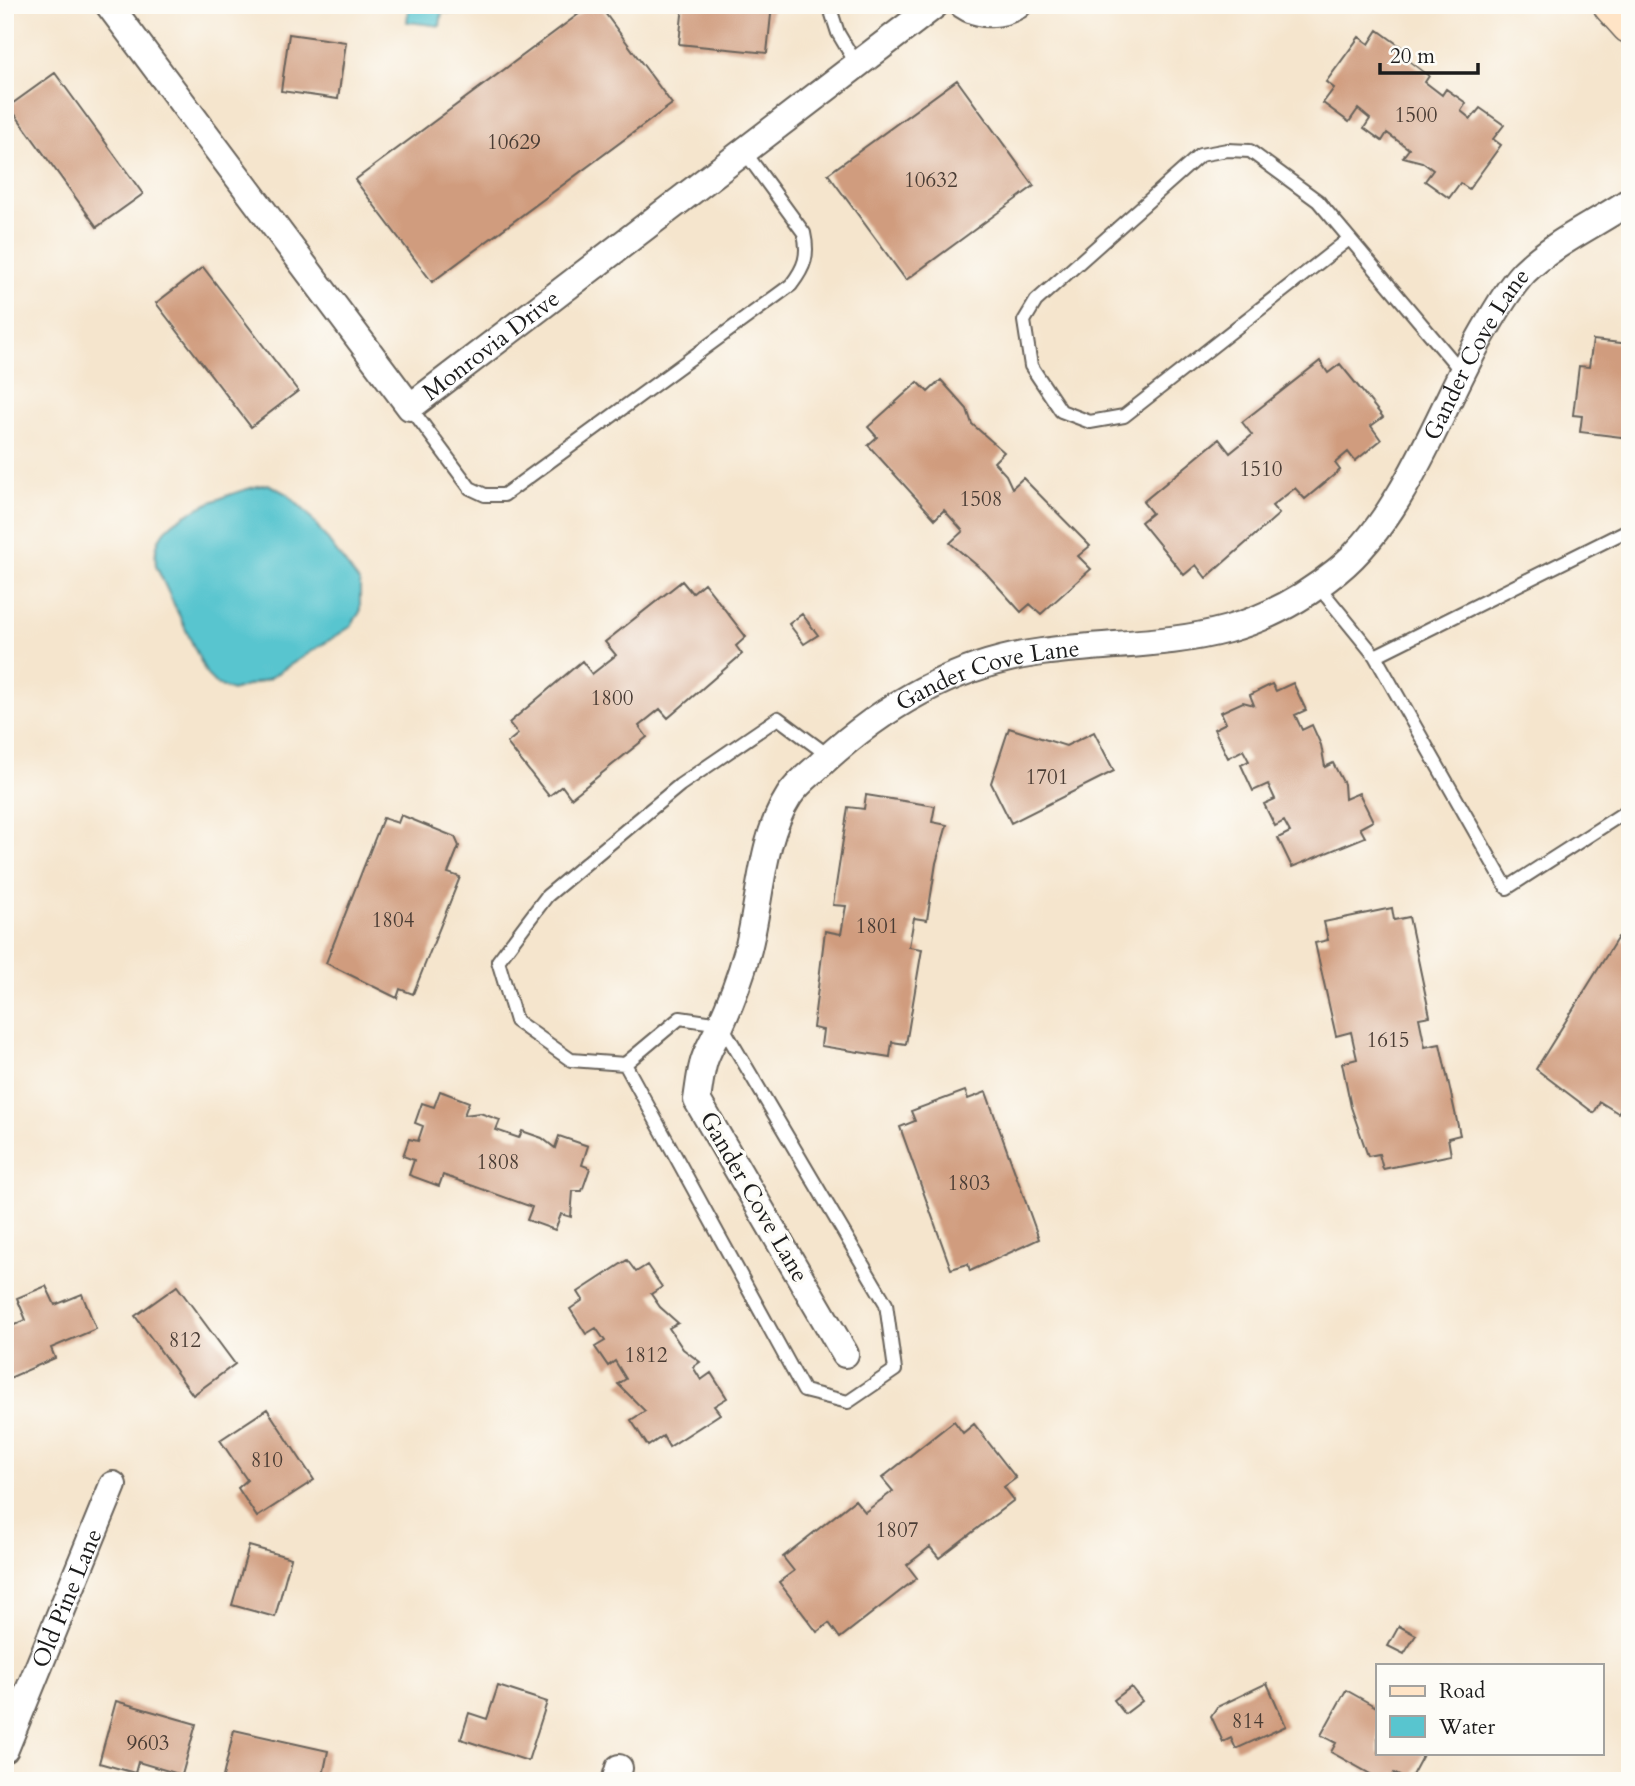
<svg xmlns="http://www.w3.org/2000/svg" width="1635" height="1786" font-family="Cardo,serif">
  <rect width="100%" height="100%" fill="#fdfcf7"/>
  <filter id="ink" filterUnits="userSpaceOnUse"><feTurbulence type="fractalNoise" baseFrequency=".0143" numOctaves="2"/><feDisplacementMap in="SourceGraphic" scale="14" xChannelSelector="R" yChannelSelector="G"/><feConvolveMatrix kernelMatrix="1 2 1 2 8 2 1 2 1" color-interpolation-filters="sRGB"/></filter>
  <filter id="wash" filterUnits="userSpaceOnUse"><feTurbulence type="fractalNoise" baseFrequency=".00686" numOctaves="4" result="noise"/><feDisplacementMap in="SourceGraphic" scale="28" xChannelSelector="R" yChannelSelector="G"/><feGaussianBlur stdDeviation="1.57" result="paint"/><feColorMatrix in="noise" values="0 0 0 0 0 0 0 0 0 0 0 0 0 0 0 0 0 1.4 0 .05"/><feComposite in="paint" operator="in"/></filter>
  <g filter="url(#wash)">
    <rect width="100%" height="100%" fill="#f5e5cd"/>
    <path fill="#58c5cf" stroke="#3a7076" stroke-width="2" d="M407,5H457V13L442,12L440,26L407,22L409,6Z
      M268,484L287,494L308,514L360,583V612L350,627L268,679L232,691L216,684L207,675L156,566C155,555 155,544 162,535C177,511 241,489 268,484Z"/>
    <g id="blocks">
      <path fill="#d09c7e" d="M591,5H599L672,104L432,282L355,180Z
        M683,5H772L767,53L679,44Z
        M1378,30L1404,49L1397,59L1409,61L1429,76L1425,82L1442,95L1446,89L1466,103L1461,111L1471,119L1480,108L1504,125L1493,139L1501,145L1469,189L1460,183L1449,198L1425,181L1433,170L1422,162L1403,157L1409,149L1387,133L1382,141L1364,128L1370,119L1358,109L1349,122L1323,103L1334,88L1326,82L1359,37L1369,44Z
        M289,34L346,42L338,99L281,91Z
        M55,73L143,194L97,227L9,106Z
        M957,80L1034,186L906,280L828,174Z
        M203,267L298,391L251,427L156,303Z
        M1593,340L1630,344V438L1580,432L1582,416L1573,415L1579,366L1589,367Z
        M1320,361L1328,373L1340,364L1383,417L1371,426L1381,440L1355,461L1348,452L1335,463L1340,470L1305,499L1295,488L1272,506L1279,514L1206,578L1196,565L1184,575L1141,522L1152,513L1143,502L1219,439L1230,453L1252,435L1242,422Z
        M941,380L967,409L972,424L1004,452L994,462L1006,475L1012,488L1023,478L1090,546L1078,556L1091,569L1041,614L1030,604L1021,612L985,572L950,543L963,531L944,510L935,519L868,445L877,437L868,427L918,382L928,392Z
        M682,581L692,593L704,583L746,637L736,646L742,654L668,718L660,709L639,726L647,737L571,798L562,786L549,796L507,743L518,734L509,723L582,661L592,674L616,655L605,642Z
        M802,614L818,635L804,644L789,624Z
        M1293,683L1306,710L1295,715L1302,730L1312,725L1321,745L1325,767L1333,763L1344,784L1345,799L1359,793L1373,821L1360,828L1365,837L1292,867L1278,838L1290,832L1284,821L1275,826L1264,804L1275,799L1268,784L1253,791L1241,765L1249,761L1243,750L1228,758L1214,729L1226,723L1221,712L1243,702L1254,705L1250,695L1272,684L1276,691Z
        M1009,728L1066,746L1094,732L1114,771L1011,823L991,783Z
        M866,795L935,806L932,822L947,825L936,863L927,920L914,918L909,947L922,949L906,1044L892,1042L890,1057L821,1046L823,1030L813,1028L825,931L841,934L846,906L833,905L848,807L864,809Z
        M401,815L455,837L459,846L448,873L460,877L413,994L400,989L397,998L326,963L383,818L398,823Z
        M1392,908L1394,920L1409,917L1430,1016L1419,1018L1425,1047L1440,1044L1460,1135L1448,1138L1451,1155L1383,1169L1379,1154L1368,1156L1351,1107L1342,1063L1357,1059L1351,1032L1336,1036L1315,943L1328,940L1324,922Z
        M1618,937L1630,944V1094L1618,1113L1600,1102L1594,1113L1536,1069Z
        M440,1091L469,1102L464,1115L480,1113L500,1120L496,1130L519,1138L522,1131L542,1138L555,1148L559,1136L588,1146L582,1165L590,1168L582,1191H573L571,1217L561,1214L555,1230L527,1220L532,1207L443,1175L439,1186L409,1175L414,1160L403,1156L409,1139L418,1141L423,1126L415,1123L422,1103L434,1107Z
        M965,1091L968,1099L986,1092L1039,1239L970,1271L968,1264L951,1269L900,1127L915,1121L911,1111Z
        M627,1260L636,1272L647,1265L662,1287L651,1294L660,1307L678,1323L669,1328L683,1349L700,1362L693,1367L701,1380L711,1373L727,1398L714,1406L720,1414L669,1447L663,1436L648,1446L631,1420L645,1411L618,1384L626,1379L615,1361L608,1366L595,1347L605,1341L596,1328L586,1334L570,1309L583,1300L578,1292Z
        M46,1286L55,1305L82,1294L96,1329L51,1348L55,1358L5,1380V1329L26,1320L17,1298Z
        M177,1286L235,1364L193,1395L135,1316Z
        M267,1409L314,1480L257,1517L238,1488L247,1480L220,1440Z
        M954,1421L963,1433L974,1424L1016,1478L1004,1487L1014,1500L939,1558L930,1547L907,1565L917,1578L840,1638L829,1623L817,1632L779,1582L794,1571L783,1557L855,1500L865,1512L893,1491L882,1478Z
        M249,1546L291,1558L275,1617L232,1605Z
        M1399,1626L1416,1635L1404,1654L1388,1646Z
        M1267,1683L1286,1726L1236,1749L1231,1738L1223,1742L1211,1716L1217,1707Z
        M498,1686L547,1702L528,1761L461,1739L469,1713L487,1719Z
        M1131,1687L1142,1701L1125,1714L1114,1700Z
        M1346,1690L1378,1708V1753H1424L1409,1781L1394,1773L1390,1781H1383L1331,1752L1336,1743L1321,1735Z
        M116,1701L196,1724L182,1775L138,1762L135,1773L99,1763Z
        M234,1730L328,1751L322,1781H222Z"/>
    </g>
  </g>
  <g filter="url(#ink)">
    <use href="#blocks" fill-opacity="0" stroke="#68625a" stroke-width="2"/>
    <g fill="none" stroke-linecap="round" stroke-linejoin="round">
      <g stroke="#68625a" stroke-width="16">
        <path id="service" d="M829,5L838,33L857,65
          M1349,239L1124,416L1090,422L1061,411L1031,366L1024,321L1036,301L1200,155L1227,150L1250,151L1318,201L1461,371
          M410,407L470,488L485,495H504L791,285C805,267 809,255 804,233L744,151
          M1318,586L1375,656L1507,888L1630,809
          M1375,656L1630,529
          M625,1064L804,1391L848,1402L895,1370L886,1304L721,1024L680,1018L625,1064L571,1060L516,1021L498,961L547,896L680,785L778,718L829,756"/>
      </g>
      <g stroke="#68625a" stroke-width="30">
        <g id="minor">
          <path id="s1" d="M109,5L410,407L935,5"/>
          <path d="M963,5C980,17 1001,15 1018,5"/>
          <path id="s2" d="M845,1354L697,1100C699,1088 700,1076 703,1065C706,1051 715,1039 720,1026C731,1002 740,978 747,953C761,902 760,841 789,796C797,783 813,772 824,761C886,704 959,663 1042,652C1160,637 1237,652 1337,571C1406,515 1440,407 1484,331C1496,311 1508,289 1524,272C1555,242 1594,225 1630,201"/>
          <path id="s3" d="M5,1749L113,1485"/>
          <path d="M615,1781L619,1768"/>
        </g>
      </g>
      <g stroke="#68625a" stroke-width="40">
        <path id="secondary" d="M1612,5L1630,25"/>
      </g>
      <use href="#service" stroke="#fff" stroke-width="12"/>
      <use href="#minor" stroke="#fff" stroke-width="26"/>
      <use href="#secondary" stroke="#ffe4c6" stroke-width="37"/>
    </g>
  </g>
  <g text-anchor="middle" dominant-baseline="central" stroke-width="7" stroke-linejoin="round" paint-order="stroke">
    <g font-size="21" fill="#493c34">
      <text x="1416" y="115">1500</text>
      <text x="514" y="142">10629</text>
      <text x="931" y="180">10632</text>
      <text x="1261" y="469">1510</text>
      <text x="981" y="499">1508</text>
      <text x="612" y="698">1800</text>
      <text x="1047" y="777">1701</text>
      <text x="393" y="920">1804</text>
      <text x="877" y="926">1801</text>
      <text x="1388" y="1040">1615</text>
      <text x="498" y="1162">1808</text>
      <text x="969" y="1183">1803</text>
      <text x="185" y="1340">812</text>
      <text x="646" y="1355">1812</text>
      <text x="267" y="1460">810</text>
      <text x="897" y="1530">1807</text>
      <text x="1248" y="1721">814</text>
      <text x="148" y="1743">9603</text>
    </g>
    <g font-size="24" fill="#1c1c1c" stroke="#fdfcf7">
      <text stroke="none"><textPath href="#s1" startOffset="604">Monrovia Drive</textPath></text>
      <text stroke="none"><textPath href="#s2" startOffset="1482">Gander Cove Lane</textPath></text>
      <text stroke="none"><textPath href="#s2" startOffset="852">Gander Cove Lane</textPath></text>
      <text transform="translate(754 1197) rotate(60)">Gander Cove Lane</text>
      <text stroke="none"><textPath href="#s3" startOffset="163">Old Pine Lane</textPath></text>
    </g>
  </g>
  <rect width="1635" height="1786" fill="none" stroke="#fdfcf7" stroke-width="28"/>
  <rect x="1376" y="1664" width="228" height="91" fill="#fdfcf7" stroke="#a3a29f" stroke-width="2"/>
  <rect x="1390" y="1686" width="35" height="10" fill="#ffe4c6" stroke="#a3a29f" stroke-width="2"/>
  <text x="1439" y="1698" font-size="21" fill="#1c1c1c">Road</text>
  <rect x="1390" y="1716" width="35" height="21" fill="#58c5cf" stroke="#a3a29f" stroke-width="2"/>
  <text x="1439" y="1734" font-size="21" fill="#1c1c1c">Water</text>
  <path d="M1380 63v10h98v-10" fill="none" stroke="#1c1c1c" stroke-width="3.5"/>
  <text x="1390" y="63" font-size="21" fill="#1c1c1c" stroke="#fdfcf7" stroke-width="5" paint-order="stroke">20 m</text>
</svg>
